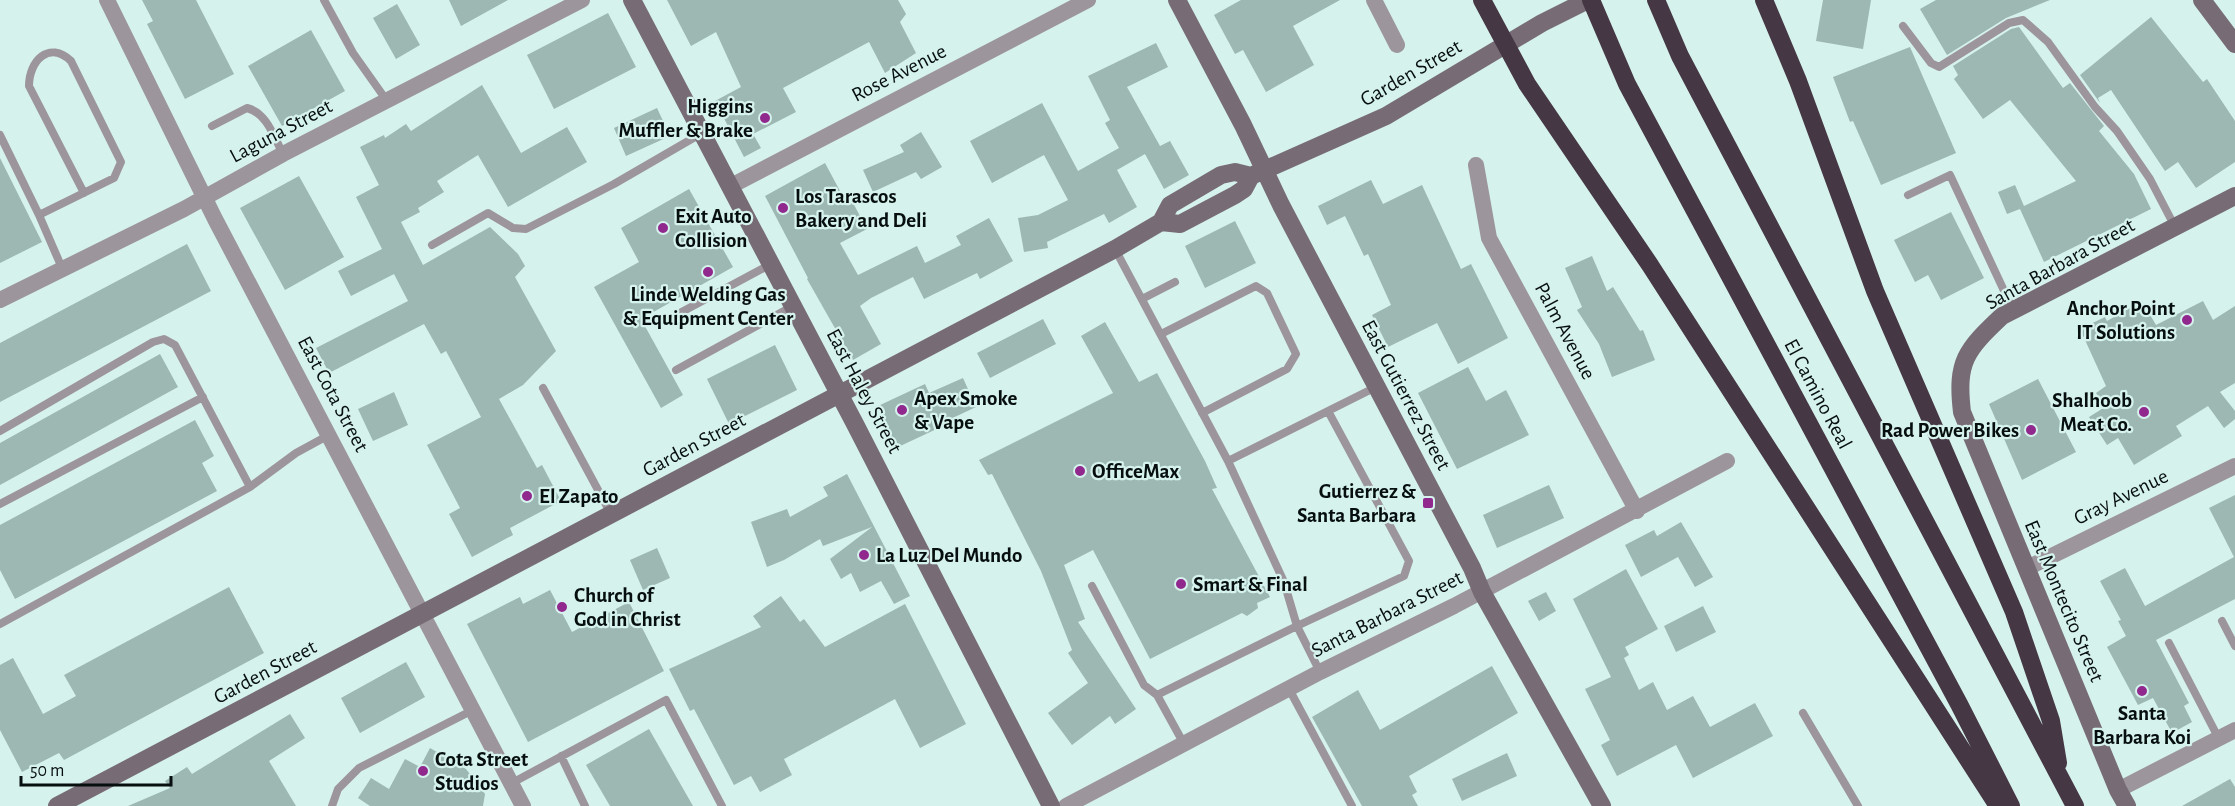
<svg xmlns="http://www.w3.org/2000/svg" width="2235" height="806" font-family="'Alegreya Sans',sans-serif">
  <rect width="100%" height="100%" fill="#d6f2ed"/>
  <path fill="#9db7b2" d="M142,0H196L234,74L185,99L147,24L153,21Z
    M449,0H508L461,26Z
    M667,0H898L906,14L900,22L916,53L885,73L869,42L783,88L796,112L753,134L761,148L744,157L715,101L741,87L716,32L691,46Z
    M1241,0H1340L1293,26L1314,65L1266,92L1243,50L1235,54L1214,15Z
    M1823,0H1871L1863,49L1816,41Z
    M1936,0H2050L2006,18L1947,55L1920,9Z
    M397,4L420,45L396,59L373,18Z
    M608,13L636,67L554,109L527,55Z
    M2151,17L2203,82L2207,79L2235,121V162L2196,188L2178,162L2165,171L2111,90L2098,98L2100,103L2080,75Z
    M2019,27L2063,88L2070,83L2104,126L2099,131L2134,174L2151,209L2044,262L2020,209L2007,214L1998,192L2015,185L2024,206L2076,181L2010,100L1983,119L1954,79L1958,75L1953,66L2011,29Z
    M311,30L345,91L282,126L248,66Z
    M1156,43L1168,67L1127,87L1160,146L1170,141L1189,175L1164,189L1145,154L1117,170L1137,207L1109,223L1104,214L1047,242L1048,248L1024,252L1018,218L1038,215L1068,200L1044,155L992,183L970,141L1042,103L1078,171L1119,148L1105,123L1110,120L1088,76Z
    M1910,47L1956,153L1881,185L1853,121L1850,122L1833,77Z
    M482,85L521,153L567,127L587,162L508,207L478,155L437,181L444,192L418,208L420,212L401,222L423,265L490,227L518,254L525,266L515,277L556,351L523,385L499,399L537,468L542,465L561,501L510,528L513,535L472,557L449,514L460,508L427,445L481,417L446,351L441,354L424,324L329,373L316,348L408,301L394,274L351,296L338,271L382,249L356,197L379,185L360,147L384,135L385,138L406,124L411,131Z
    M657,108L670,136L626,156L614,128Z
    M921,132L942,167L921,179L916,172L873,192L863,170L904,152L900,145Z
    M0,158L42,242L0,263Z
    M825,163L847,204L852,201L867,229L840,243L858,275L917,246L925,263L961,245L956,236L989,218L1013,261L980,279L977,273L924,299L913,277L871,298L860,306L881,344L853,360L807,279L808,278L765,196Z
    M299,176L344,257L285,290L240,208Z
    M1371,180L1383,204L1422,185L1461,269L1471,264L1508,338L1458,364L1437,323L1388,347L1372,315L1391,305L1368,254L1364,256L1345,216L1327,225L1318,206Z
    M689,189L733,267L641,319L683,395L661,408L594,287L639,262L621,228Z
    M1951,212L1984,278L1941,300L1928,275L1915,282L1894,240Z
    M1235,221L1256,263L1205,288L1185,246Z
    M187,244L211,291L0,402V343Z
    M1592,256L1607,291L1613,287L1640,331L1643,330L1655,360L1612,377L1599,344L1577,310L1582,307L1565,268Z
    M2142,301L2156,325L2203,301L2213,320L2235,306V383L2220,392L2235,411V419L2224,428L2208,406L2176,426L2182,436L2134,465L2118,438L2107,445L2089,417L2105,407L2096,393L2106,386L2080,329L2105,317L2107,321Z
    M1043,319L1056,344L990,378L977,353Z
    M1105,322L1139,382L1157,373L1205,461L1217,488L1212,489L1270,597L1257,603L1258,608L1247,616L1242,613L1150,659L1093,550L1064,565L1085,619L1078,622L1136,709L1115,724L1110,716L1072,745L1048,713L1088,683L1068,653L1072,650L1041,571L992,474L988,475L979,460L1113,393L1081,336Z
    M775,345L797,390L729,424L707,379Z
    M160,354L178,387L0,485V443Z
    M1468,367L1486,401L1506,390L1529,435L1457,469L1418,393Z
    M963,378L976,407L942,423L943,426L896,448L878,406L925,384L929,393Z
    M2038,379L2076,452L2022,480L1989,404Z
    M394,392L408,425L373,441L358,409Z
    M195,420L214,456L202,463L217,491L15,599L0,570V525Z
    M847,474L910,596L894,604L881,581L860,592L851,573L841,579L830,559L872,527L823,546L820,539L784,560L767,567L751,522L787,509L790,517L828,496L823,487Z
    M1549,485L1564,518L1497,548L1483,515Z
    M2235,495V599L2156,640L2189,703L2184,706L2192,722L2172,733L2153,698L2138,705L2107,647L2126,636L2118,621L2121,620L2100,581L2125,568L2145,606L2234,557L2209,508Z
    M1681,522L1713,577L1695,587L1678,557L1641,577L1625,545L1654,530L1657,536Z
    M657,548L670,578L643,590L630,560Z
    M1626,569L1658,629L1625,647L1629,655L1624,658L1639,690L1653,682L1667,710L1693,696L1710,727L1755,703L1773,736L1693,778L1676,745L1617,776L1601,745L1610,740L1585,689L1611,677L1573,599Z
    M229,587L264,653L64,760L59,753L22,772L0,730V665L13,658L43,714L76,696L64,675Z
    M550,590L572,632L629,602L664,671L528,742L467,624L520,597L523,604Z
    M1546,592L1556,611L1539,621L1528,601Z
    M781,596L800,622L804,619L825,647L905,604L966,724L920,748L895,699L784,759L792,775L760,792L751,776L734,785L694,709L690,711L669,669L761,627L753,616Z
    M1703,606L1716,632L1676,652L1664,626Z
    M406,662L425,697L360,733L341,698Z
    M1492,666L1518,713L1409,776L1417,792L1412,795L1418,806H1362L1312,717L1358,690L1380,730Z
    M290,714L305,738L269,761L296,806H128L170,788L165,781L187,767L192,774Z
    M649,729L693,806H610L586,765Z
    M430,748L466,769L485,794L483,806H370L358,798L371,778L389,789L405,759L420,767Z
    M1507,753L1517,776L1462,801L1452,779Z
    M2230,779L2235,787V806H2182Z"/>
  <g fill="none" stroke-linecap="round" stroke-linejoin="round">
    <path stroke="#9c959c" stroke-width="8" d="M324,0L353,53L387,101
      M1903,26L1931,63L1939,67L2009,23L2023,20L2048,42L2095,107L2117,131L2150,179L2175,227
      M212,126L247,108C267,113 274,137 283,154
      M0,135L39,215
      M1908,195L1950,175L2013,310
      M432,245L488,213L513,228L526,229L614,184L702,133
      M1115,249L1228,461L1376,387
      M62,268L39,215L114,178L121,162L71,61C49,40 29,61 29,86L84,193
      M1142,299L1175,282
      M678,314L771,264
      M1161,334L1256,286L1267,293L1296,354L1287,369L1202,413
      M676,370L793,306
      M543,388L611,514
      M0,431L153,342L164,339L175,345L250,487
      M1228,461L1284,582L1297,626L1404,576L1409,561L1328,411
      M0,504L203,397
      M1092,586L1144,685L1157,695L1184,744
      M2222,621L2235,646
      M0,624L250,487L296,453L329,435
      M2169,643L2219,739
      M1289,689L1352,806
      M1157,695L1297,626L1320,672
      M1803,713L1858,806
      M561,756L585,806
      M512,783L666,700L722,806
      M332,806L338,789L359,768L473,710"/>
    <path stroke="#9c959c" stroke-width="16" d="M107,0L215,219L523,806
      M1374,0L1397,45
      M1476,165L1489,238L1637,511
      M731,186L1088,0
      M0,300L184,209L283,154L582,0
      M2027,568L2235,466
      M2118,790L2235,730
      M1066,806L1320,672L1454,606L1727,461"/>
    <path stroke="#776c76" stroke-width="18" d="M632,0L855,424L1051,806
      M1177,0L1243,125L1281,205L1472,568L1482,592L1602,806
      M2202,0L2235,44
      M1161,222L1180,224L1235,195L1244,189L1251,176
      M57,806L1115,249L1161,222L1170,205L1221,175L1235,172L1251,176L1386,116L1542,23L1588,0
      M2127,806L2118,790L1962,412C1956,361 1966,350 2002,316L2235,196"/>
    <path stroke="#463744" stroke-width="18" d="M1482,0L1527,84L1650,265L1998,806
      M1591,0L1627,84L1959,704L2011,806
      M1656,0L1680,56L2075,806
      M1764,0L1798,81L1875,291L2014,612L2051,721L2058,763"/>
  </g>
  <g fill="#90288d" stroke="#d6f2ed" stroke-width="2">
    <circle cx="765" cy="118" r="6"/>
    <circle cx="783" cy="208" r="6"/>
    <circle cx="663" cy="228" r="6"/>
    <circle cx="708" cy="272" r="6"/>
    <circle cx="2187" cy="320" r="6"/>
    <circle cx="902" cy="410" r="6"/>
    <circle cx="2144" cy="412" r="6"/>
    <circle cx="2031" cy="430" r="6"/>
    <circle cx="1080" cy="471" r="6"/>
    <circle cx="527" cy="496" r="6"/>
    <rect x="1422" y="497" width="12" height="12" rx="3"/>
    <circle cx="864" cy="555" r="6"/>
    <circle cx="1181" cy="584" r="6"/>
    <circle cx="562" cy="607" r="6"/>
    <circle cx="2142" cy="691" r="6"/>
    <circle cx="423" cy="771" r="6"/>
  </g>
  <g text-anchor="middle" dominant-baseline="central" stroke-width="4.5" stroke-linejoin="round" paint-order="stroke">
    <g font-size="21" fill="#060f0e" stroke="#d6f2ed">
      <text transform="translate(899 73) rotate(-27)">Rose Avenue</text>
      <text transform="translate(1411 73) rotate(-30)">Garden Street</text>
      <text transform="translate(281 131) rotate(-28)">Laguna Street</text>
      <text transform="translate(2060 264) rotate(-29)">Santa Barbara Street</text>
      <text transform="translate(1565 331) rotate(62)">Palm Avenue</text>
      <text transform="translate(864 391) rotate(62)">East Haley Street</text>
      <text transform="translate(333 394) rotate(62)">East Cota Street</text>
      <text transform="translate(1818 394) rotate(62)">El Camino Real</text>
      <text transform="translate(1406 395) rotate(62)">East Gutierrez Street</text>
      <text transform="translate(694 445) rotate(-28)">Garden Street</text>
      <text transform="translate(2121 497) rotate(-26)">Gray Avenue</text>
      <text transform="translate(2064 601) rotate(67)">East Montecito Street</text>
      <text transform="translate(1387 614) rotate(-27)">Santa Barbara Street</text>
      <text transform="translate(265 672) rotate(-28)">Garden Street</text>
    </g>
    <g font-size="21" font-weight="bold" fill="#060f0e" stroke="#d6f2ed" text-anchor="start">
      <text x="753" y="106" text-anchor="end">Higgins<tspan x="753" dy="24">Muffler &amp; Brake</tspan></text>
      <text x="795" y="196">Los Tarascos<tspan x="795" dy="24">Bakery and Deli</tspan></text>
      <text x="675" y="216">Exit Auto<tspan x="675" dy="24">Collision</tspan></text>
      <text x="708" y="294" text-anchor="middle">Linde Welding Gas<tspan x="708" dy="24">&amp; Equipment Center</tspan></text>
      <text x="2175" y="308" text-anchor="end">Anchor Point<tspan x="2175" dy="24">IT Solutions</tspan></text>
      <text x="914" y="398">Apex Smoke<tspan x="914" dy="24">&amp; Vape</tspan></text>
      <text x="2132" y="400" text-anchor="end">Shalhoob<tspan x="2132" dy="24">Meat Co.</tspan></text>
      <text x="2019" y="430" text-anchor="end">Rad Power Bikes</text>
      <text x="1092" y="471">OfficeMax</text>
      <text x="1416" y="491" text-anchor="end">Gutierrez &amp;<tspan x="1416" dy="24">Santa Barbara</tspan></text>
      <text x="539" y="496">El Zapato</text>
      <text x="876" y="555">La Luz Del Mundo</text>
      <text x="1193" y="584">Smart &amp; Final</text>
      <text x="574" y="595">Church of<tspan x="574" dy="24">God in Christ</tspan></text>
      <text x="2142" y="713" text-anchor="middle">Santa<tspan x="2142" dy="24">Barbara Koi</tspan></text>
      <text x="435" y="759">Cota Street<tspan x="435" dy="24">Studios</tspan></text>
    </g>
  </g>
  <path d="M21 776v9h150v-9" fill="none" stroke="#060f0e" stroke-width="3"/>
  <text x="30" y="776" font-size="18" fill="#060f0e" stroke="#d6f2ed" stroke-width="4.5" paint-order="stroke">50 m</text>
</svg>
